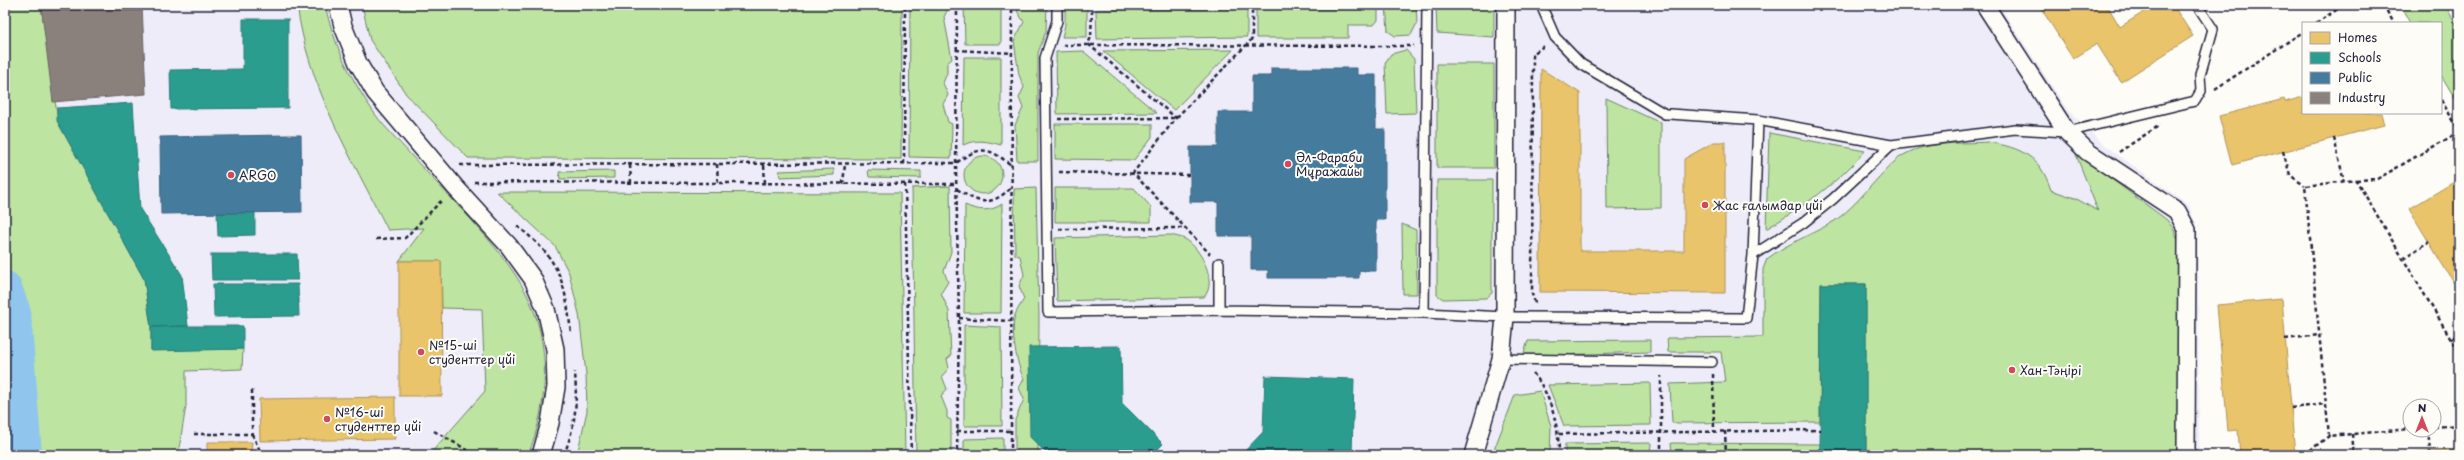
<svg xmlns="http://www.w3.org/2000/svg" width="2464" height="460" font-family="'Playpen Sans',sans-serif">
  <rect width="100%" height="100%" fill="#fdfcf7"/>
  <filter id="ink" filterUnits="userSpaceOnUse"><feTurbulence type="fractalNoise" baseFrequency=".025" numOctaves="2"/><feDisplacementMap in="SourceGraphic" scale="8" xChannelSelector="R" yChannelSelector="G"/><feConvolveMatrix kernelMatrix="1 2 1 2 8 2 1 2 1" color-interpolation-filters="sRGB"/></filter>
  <g filter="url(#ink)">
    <path fill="#edecf8" d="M5,5H1999L2067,109L2104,145L2189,205L2198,232L2199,455H138Z"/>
    <path fill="#bde4a0" stroke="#70836e" d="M5,5H41L58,121L144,279L151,327V350L243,349L242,369L186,371V406L178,455H5Z
      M297,5H325C334,45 351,80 375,114C385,128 399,141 411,155C446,194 501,246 525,291C552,341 549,404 528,455H429L485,391L482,309L442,308L441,261H399L424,228L388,230C351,157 308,87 297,5Z
      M362,5H902L901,159L468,158L406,94L370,40Z
      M910,5L949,7L944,17L952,59L947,63V73L943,83L948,95L943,104L948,122L952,124L951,158L909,157Z
      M964,5H1001V44H965Z
      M1022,5H1047L1046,31L1038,53V161H1017L1015,125L1023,108L1019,98L1024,87L1019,75L1014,41L1024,22L1017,11Z
      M1065,5H1087V37H1062L1065,25Z
      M1386,5H1416L1417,23L1411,35L1395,36L1388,31Z
      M1436,5H1494V37L1437,33Z
      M2400,5H2445L2459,29V105L2441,75V23H2410Z
      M1247,9V37L1097,39L1096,10Z
      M1256,9H1378V20L1374,25H1348V38H1256Z
      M1233,50L1174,110L1103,51Z
      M1406,50L1414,59L1416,113L1387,114L1385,63L1391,54Z
      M1083,51L1157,113L1057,114L1056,52Z
      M964,57H1001V145C986,141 978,139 963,145Z
      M1437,64H1494V168H1437Z
      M1606,98L1661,123V208L1607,209Z
      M1055,124H1152V137L1134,160L1055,159Z
      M1769,133L1865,151C1837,184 1804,206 1766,229Z
      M1988,142C2022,148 2040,156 2051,190L2075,198L2098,211L2075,152L2167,220L2175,231L2179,245L2180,455H1866V284H1821L1820,422L1672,423L1670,384L1725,382L1721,352H1668L1667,338L1763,337V269L1767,259C1787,243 1814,234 1836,220C1858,204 1874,180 1894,162C1918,140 1958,144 1988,142Z
      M964 175a19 19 0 1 1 38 0a19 19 0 1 1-38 0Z
      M834,169V175L780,177L779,171Z
      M868,170L921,171V178L869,177Z
      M614,171V178L560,179L559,172Z
      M1437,180H1492V293L1486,298L1443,299L1437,295Z
      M950,186L951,252L944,271L948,282L941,293L949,311L951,356L947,359L949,368L942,376L947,389L941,396L947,411V418L951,420V455H916L912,188Z
      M1036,188L1039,316L1038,455H1015V420L1024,399L1019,388L1024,379C1017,366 1010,331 1015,315C1017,310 1021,304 1024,299L1019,286L1024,275L1020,256L1015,255L1014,189Z
      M1055,188H1134L1151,207V222H1055Z
      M497,192L900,193L905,455H577L587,411L586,374L579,314L569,273L555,246Z
      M1002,204L1001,313H964L965,205C978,211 991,212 1002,204Z
      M1402,224L1416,230L1417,294H1403Z
      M1170,235C1174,236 1181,237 1185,239C1201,248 1218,282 1204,297L1057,301L1055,238Z
      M964,325L1001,327L1002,426H964Z
      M1650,340V352L1523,356L1528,341Z
      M1650,383L1651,425L1564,426L1548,385Z
      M1540,391L1551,426L1550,455H1492L1515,395Z
      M1003,438V455H964V439Z
      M1651,443L1650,455H1565V444Z
      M1671,443L1820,444V455H1672Z"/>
    <path fill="#e9c46a" stroke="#ad935c" d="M2039,5H2107L2120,27L2155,5H2173L2193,36L2121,82L2097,44L2073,59Z
      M1541,69L1580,93V251H1684V159L1714,142H1725V293L1540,292Z
      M2303,97V113H2381L2384,125L2232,165L2219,116L2284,99L2285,102Z
      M2459,179V292L2409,209Z
      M399,261H441L442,396H399Z
      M2282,299L2295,455H2240L2238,430L2228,431L2217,305Z
      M395,397V439L260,441L259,399Z
      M207,442H252L251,455H207Z
      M2459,450V455H2393L2430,452Z"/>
    <path fill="#2a9d8f" stroke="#287876" d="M243,19H288V108L171,109L170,70L243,69Z
      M133,103L140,209L182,275L188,326L151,327L144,279L57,121V108Z
      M255,212V235L218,236L217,213Z
      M211,254H297L298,280H212Z
      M213,284H298L299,316L214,317Z
      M1821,284H1866V455H1820Z
      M188,326H243V349L151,351V327Z
      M1121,346L1122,403L1163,444L1152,455H1048L1030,437L1029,347Z
      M1265,376L1354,379L1352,455H1241L1263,432Z"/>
    <path fill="#457b9d" stroke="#3a6080" d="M1271,68H1357V75H1376V129H1385V220H1376V271H1359V278H1268V270H1251V236H1218V202H1190V147H1218V112H1252V76H1271Z
      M288,135H301L302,212L161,214L160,137Z"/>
    <path fill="#8a817c" stroke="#6b6468" d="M41,5H142L146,94L53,102Z"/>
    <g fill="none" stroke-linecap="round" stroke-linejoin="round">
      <path stroke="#90c6ee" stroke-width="34" d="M5,288L14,313L25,455"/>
      <g stroke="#22223b" stroke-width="12">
        <path id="lane" d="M1057,5V21L1045,58L1048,312L1219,310L1424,313L1427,5
          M1541,5L1555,37L1581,64L1665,114H1670L1758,120L1891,145L2015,129L2067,132L2195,101L2201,91L2200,75L2213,29L2197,5
          M1753,255L1803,223L1833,199L1891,145
          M1219,263V310
          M1424,313L1505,317L1746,318L1753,255L1758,120
          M1501,359L1712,362"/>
      </g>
      <g stroke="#22223b" stroke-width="20">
        <path id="street" d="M338,5L343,26L358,63L375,92L455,187L509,246L533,279L546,309L555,349L556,387L550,423L541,455
          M1985,5L2067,132L2088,152L2177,211L2187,230L2186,455
          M1473,455L1501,359L1505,317L1506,5"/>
      </g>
      <path stroke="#22223b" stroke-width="2.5" stroke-dasharray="4 3" stroke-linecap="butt" d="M957,5L956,172L959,318L957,455
        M2383,5L2394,23
        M1092,10L1091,37L1088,44L1176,118L1133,173L1210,254
        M2316,23L2344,5
        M1063,45L1414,46
        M956,50L1012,53
        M2215,89L2303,32
        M2441,100L2459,130
        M1058,119L1176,118L1252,39V9
        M2334,138L2344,181
        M2283,151L2290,175L2305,186
        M2119,152L2160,125
        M717,164L718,184
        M904,164L905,5
        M460,165L956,163C980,146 987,146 1011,165
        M630,165L631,183
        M764,165L765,184
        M1059,172L1190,175
        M2356,180L2377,179L2459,132
        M474,182L956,184
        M843,184L845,164
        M905,184L911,455
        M957,189C979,204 990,207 1011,188
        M517,226C560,259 565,281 571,333
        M1059,229L1182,228
        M376,239L405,238L443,199
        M2403,258L2429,242
        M1535,303L1532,294L1533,54L1545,45
        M959,318L1011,321
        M2285,339L2320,335
        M2451,339L2459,333
        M1533,373C1551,395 1559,426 1559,455
        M1713,374L1714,431
        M2291,408L2326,404
        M2434,427L2459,425
        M2428,430L2430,452
        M434,431L476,455
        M957,431H1011
        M1725,431L1726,455
        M194,434H252V388
        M252,434L262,455
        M1559,434L1820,430
        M2352,434L2354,455
        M2329,436L2305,186L2356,180L2459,352
        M564,455C576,423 577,405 575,372
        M1011,455L1012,5
        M1661,455V376
        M2304,455L2329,436L2410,429"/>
      <use href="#lane" stroke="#fdfcf7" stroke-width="9"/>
      <use href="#street" stroke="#fdfcf7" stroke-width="17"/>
    </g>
  </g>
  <g fill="#d1495b" stroke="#fdfcf7" stroke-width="1.5">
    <circle cx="1288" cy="164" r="4"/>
    <circle cx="231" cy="175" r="4"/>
    <circle cx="1705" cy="205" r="4"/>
    <circle cx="421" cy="352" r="4"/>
    <circle cx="2012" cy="370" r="4"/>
    <circle cx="327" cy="419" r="4"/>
  </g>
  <g text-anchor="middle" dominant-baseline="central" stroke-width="4" stroke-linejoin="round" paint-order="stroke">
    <g font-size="12" fill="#22223b" stroke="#fdfcf7" text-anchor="start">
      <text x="1296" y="157">Әл-Фараби<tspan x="1296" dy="14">Мұражайы</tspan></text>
      <text x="239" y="175">ARGO</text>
      <text x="1713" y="205">Жас ғалымдар үйі</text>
      <text x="429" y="345">№15-ші<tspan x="429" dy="14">студенттер үйі</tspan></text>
      <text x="2020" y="370">Хан-Тәңірі</text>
      <text x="335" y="412">№16-ші<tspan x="335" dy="14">студенттер үйі</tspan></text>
    </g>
  </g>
  <rect width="2464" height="460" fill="none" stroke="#fdfcf7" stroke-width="20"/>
  <rect x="10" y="10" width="2444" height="440" fill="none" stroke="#22223b" stroke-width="1.5" filter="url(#ink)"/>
  <rect x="2302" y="22" width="140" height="92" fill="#fdfcf7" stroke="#a5a5ac"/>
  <rect x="2310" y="32" width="20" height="12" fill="#e9c46a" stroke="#a5a5ac"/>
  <text x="2338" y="42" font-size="12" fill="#22223b">Homes</text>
  <rect x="2310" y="52" width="20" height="12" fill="#2a9d8f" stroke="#a5a5ac"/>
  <text x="2338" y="62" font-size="12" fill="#22223b">Schools</text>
  <rect x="2310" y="72" width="20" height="12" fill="#457b9d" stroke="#a5a5ac"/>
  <text x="2338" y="82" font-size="12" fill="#22223b">Public</text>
  <rect x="2310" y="92" width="20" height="12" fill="#8a817c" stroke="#a5a5ac"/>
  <text x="2338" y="102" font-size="12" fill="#22223b">Industry</text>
  <g transform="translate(2422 418)"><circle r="19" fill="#fdfcf7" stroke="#a5a5ac"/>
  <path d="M0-3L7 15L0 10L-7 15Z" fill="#d1495b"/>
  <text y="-6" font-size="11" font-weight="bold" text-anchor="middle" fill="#22223b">N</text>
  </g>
</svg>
